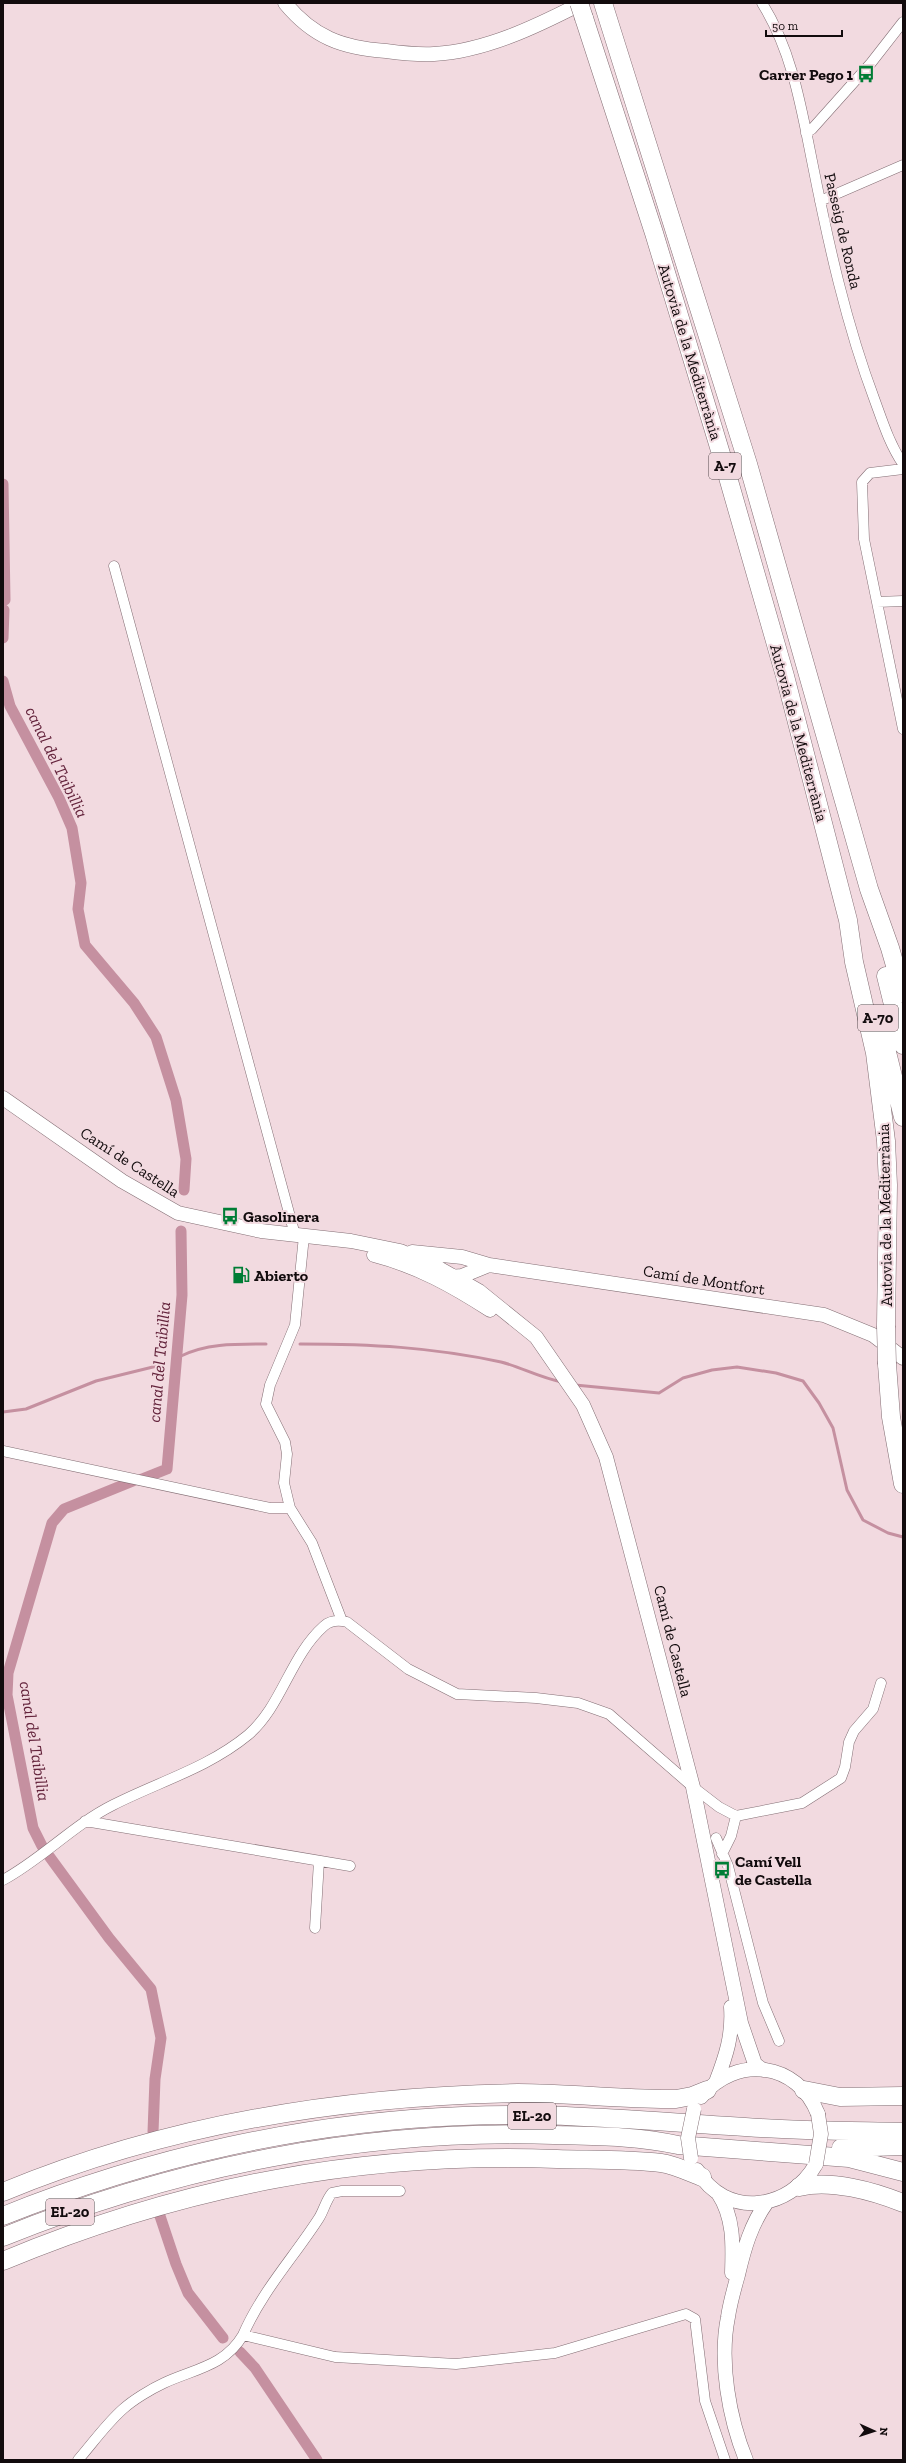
<svg xmlns="http://www.w3.org/2000/svg" width="906" height="2463" font-family="'Zilla Slab',serif">
  <rect width="100%" height="100%" fill="#f2dae0"/>
  <g fill="none" stroke-linecap="round" stroke-linejoin="round">
    <path stroke="#c590a0" stroke-width="3" d="M300,1344C370,1344 431,1347 501,1362C521,1367 540,1378 562,1382
      M181,1356C207,1343 237,1344 266,1344
      M575,1385L659,1393L683,1378L712,1370L737,1367L776,1373L803,1381L819,1403L833,1428L847,1490L863,1520L888,1533L903,1537
      M3,1412L26,1409L96,1381L161,1365"/>
    <path stroke="#c590a0" stroke-width="11" d="M3,484L5,600
      M3,638L4,610
      M3,681L10,706L59,798L72,828L81,883L78,909L85,945L134,1003L156,1037L176,1100L186,1159L184,1190
      M142,1479L167,1469L182,1295L181,1231
      M42,1846L33,1828L7,1695L8,1673L52,1523L64,1509L133,1481
      M49,1856L109,1938L151,1989L161,2038L155,2079L153,2132
      M160,2216L176,2264L188,2293L223,2338
      M240,2352L255,2368L317,2460"/>
    <g stroke="#836e74" stroke-width="11">
      <path id="street" d="M762,3C792,51 801,106 812,161C828,242 846,324 875,401C883,423 890,445 903,464
        M806,133L812,129L871,63L903,22
        M820,201L903,165
        M903,469L870,473L862,482L864,539L903,729
        M114,566L295,1235
        M877,602L903,601
        M304,1236L295,1325L270,1385L266,1404L285,1442L287,1454L284,1483L290,1508L312,1543L342,1621
        M3,1451L270,1508H290
        M85,1821L350,1866
        M716,1838L728,1866L763,2003L779,2041
        M722,1854L731,1836L736,1816
        M3,1880C42,1859 73,1825 113,1805C158,1782 208,1768 248,1735C282,1706 290,1656 324,1626C331,1620 339,1620 347,1622L408,1669L457,1694L536,1698L578,1703L609,1714L693,1787L719,1807L736,1816L802,1803L841,1778L845,1767L849,1742L854,1731L873,1709L881,1683
        M315,1928L319,1861
        M243,2335C262,2291 294,2257 319,2218C324,2210 326,2200 332,2193L342,2191H400
        M78,2460C92,2444 106,2424 123,2409C133,2400 151,2389 164,2383C194,2369 225,2366 243,2335L335,2357L456,2364L555,2353L686,2314L695,2319L705,2401L725,2460"/>
    </g>
    <g stroke="#836e74" stroke-width="15">
      <path id="secondary" d="M285,3C313,37 342,48 386,51C401,53 418,55 434,54C486,51 537,26 582,3
        M3,1098L122,1181L178,1213L261,1231L351,1241L400,1251L435,1266L479,1291L536,1337L583,1405L606,1457L693,1787L741,2023L755,2064L763,2070
        M412,1252L462,1257L489,1265L824,1315L873,1335L903,1358
        M374,1255C417,1266 453,1286 490,1310
        M450,1277L462,1276L489,1265
        M716,2082C726,2056 733,2035 731,2007
        M701,2097C736,2054 798,2062 818,2114
        M697,2170C725,2219 790,2211 816,2164
        M718,2193C734,2217 733,2244 732,2273
        M746,2460C729,2418 719,2362 728,2317C730,2303 734,2289 738,2275C744,2249 751,2224 767,2202"/>
    </g>
    <g stroke="#836e74" stroke-width="19">
      <path id="highway" d="M603,3L748,464L869,889L890,948L903,993
        M584,18L654,233L725,467L785,676L848,920L854,962L875,1053L886,1141L888,1185L886,1326
        M886,976L903,1045
        M882,1032L903,1117
        M887,1364L891,1417L903,1484
        M804,2090L840,2097L903,2096
        M841,2148L903,2146
        M799,2187C830,2179 873,2191 903,2203
        M3,2192C167,2124 341,2096 518,2093C571,2093 624,2100 676,2099L692,2096L707,2090
        M3,2216C149,2157 306,2122 463,2116C562,2112 662,2122 761,2128C808,2131 856,2131 903,2132
        M3,2237C177,2166 366,2129 554,2135C595,2136 638,2136 678,2145L849,2158L903,2172
        M3,2261C183,2186 362,2152 557,2159C591,2160 627,2159 661,2163C675,2165 689,2172 702,2177"/>
    </g>
    <use href="#street" stroke="#fff" stroke-width="10"/>
    <use href="#secondary" stroke="#fff" stroke-width="14"/>
    <use href="#highway" stroke="#fff" stroke-width="18"/>
    <g stroke="#836e74" stroke-width="15" stroke-linecap="butt">
      <path id="secondary-bridge" d="M691,2158L688,2138L694,2109
        M816,2164L821,2134L818,2114"/>
    </g>
    <g stroke="#836e74" stroke-width="19" stroke-linecap="butt">
      <path id="highway-bridge" d="M579,3L584,18
        M886,1326L887,1364"/>
    </g>
    <use href="#secondary-bridge" stroke="#fff" stroke-width="14"/>
    <use href="#highway-bridge" stroke="#fff" stroke-width="18"/>
  </g>
  <defs>
    <g id="bus-bare" transform="scale(1.38)"><path d="M-5-6H5V4H4V6H2V4H-2V6H-4V4H-5ZM-3.5-4V0h7V-4ZM-3.5 1.2v1.5H-2V1.2ZM2 1.2v1.5H3.5V1.2Z" fill="#007d35" stroke="#f2dae0" stroke-width="2.5" paint-order="stroke"/></g>
    <g id="fuel-bare" transform="scale(1.38)"><path d="M-5.5-6h7V0h2V4h1.3V-2.5L3-4.5l.8-.8L6-3V5H2.5V1h-1V6h-7ZM-4.2-4.7v3.2H.2V-4.7Z" fill="#007d35" stroke="#f2dae0" stroke-width="2.5" paint-order="stroke"/></g>
  </defs>
  <g fill-rule="evenodd">
    <use href="#bus-bare" x="866" y="74"/>
    <use href="#bus-bare" x="230" y="1216"/>
    <use href="#fuel-bare" x="241" y="1275"/>
    <use href="#bus-bare" x="722" y="1870"/>
  </g>
  <g text-anchor="middle" dominant-baseline="central" stroke-width="4" stroke-linejoin="round" paint-order="stroke">
    <g fill="#f2dae0" stroke="#55494c" stroke-width="1">
      <rect x="709" y="453" width="32" height="26" rx="3"/>
      <rect x="858" y="1005" width="40" height="26" rx="3"/>
      <rect x="508" y="2103" width="48" height="26" rx="3"/>
      <rect x="46" y="2199" width="48" height="26" rx="3"/>
    </g>
    <g font-size="15" font-weight="bold" fill="#120b0d">
      <text x="725" y="466">A-7</text>
      <text x="878" y="1018">A-70</text>
      <text x="532" y="2116">EL-20</text>
      <text x="70" y="2212">EL-20</text>
    </g>
    <g font-size="16" font-weight="bold" fill="#120b0d" stroke="#f2dae0" text-anchor="start">
      <text x="853" y="74" text-anchor="end">Carrer Pego 1</text>
      <text x="243" y="1216">Gasolinera</text>
      <text x="254" y="1275">Abierto</text>
      <text x="735" y="1861">Camí Vell<tspan x="735" dy="18">de Castella</tspan></text>
    </g>
    <g font-size="16" fill="#120b0d" stroke="#f2dae0">
      <text transform="translate(843 231) rotate(77)">Passeig de Ronda</text>
      <text transform="translate(690 352) rotate(73)">Autovia de la Mediterrània</text>
      <text transform="translate(799 733) rotate(75)">Autovia de la Mediterrània</text>
      <text transform="translate(130 1162) rotate(33)">Camí de Castella</text>
      <text transform="translate(885 1215) rotate(-91)">Autovia de la Mediterrània</text>
      <text transform="translate(704 1280) rotate(9)">Camí de Montfort</text>
      <text transform="translate(673 1641) rotate(76)">Camí de Castella</text>
    </g>
    <g font-size="17" font-style="italic" fill="#64243c" stroke="#f2dae0">
      <text transform="translate(57 762) rotate(64)">canal del Taibillia</text>
      <text transform="translate(159 1362) rotate(-85)">canal del Taibillia</text>
      <text transform="translate(35 1741) rotate(81)">canal del Taibillia</text>
    </g>
  </g>
  <rect width="906" height="2463" fill="none" stroke="#120b0d" stroke-width="8"/>
  <g transform="translate(874 2431) rotate(93)" stroke="#f2dae0" stroke-width="3" paint-order="stroke">
  <path d="M0-3L7 15L0 10L-7 15Z" fill="#120b0d"/>
  <text y="-6" font-size="11" font-weight="bold" text-anchor="middle" fill="#120b0d">N</text>
  </g>
  <path d="M766 30v6h76v-6" fill="none" stroke="#120b0d" stroke-width="2"/>
  <text x="772" y="30" font-size="12" fill="#120b0d" stroke="#f2dae0" stroke-width="3" paint-order="stroke">50 m</text>
</svg>
